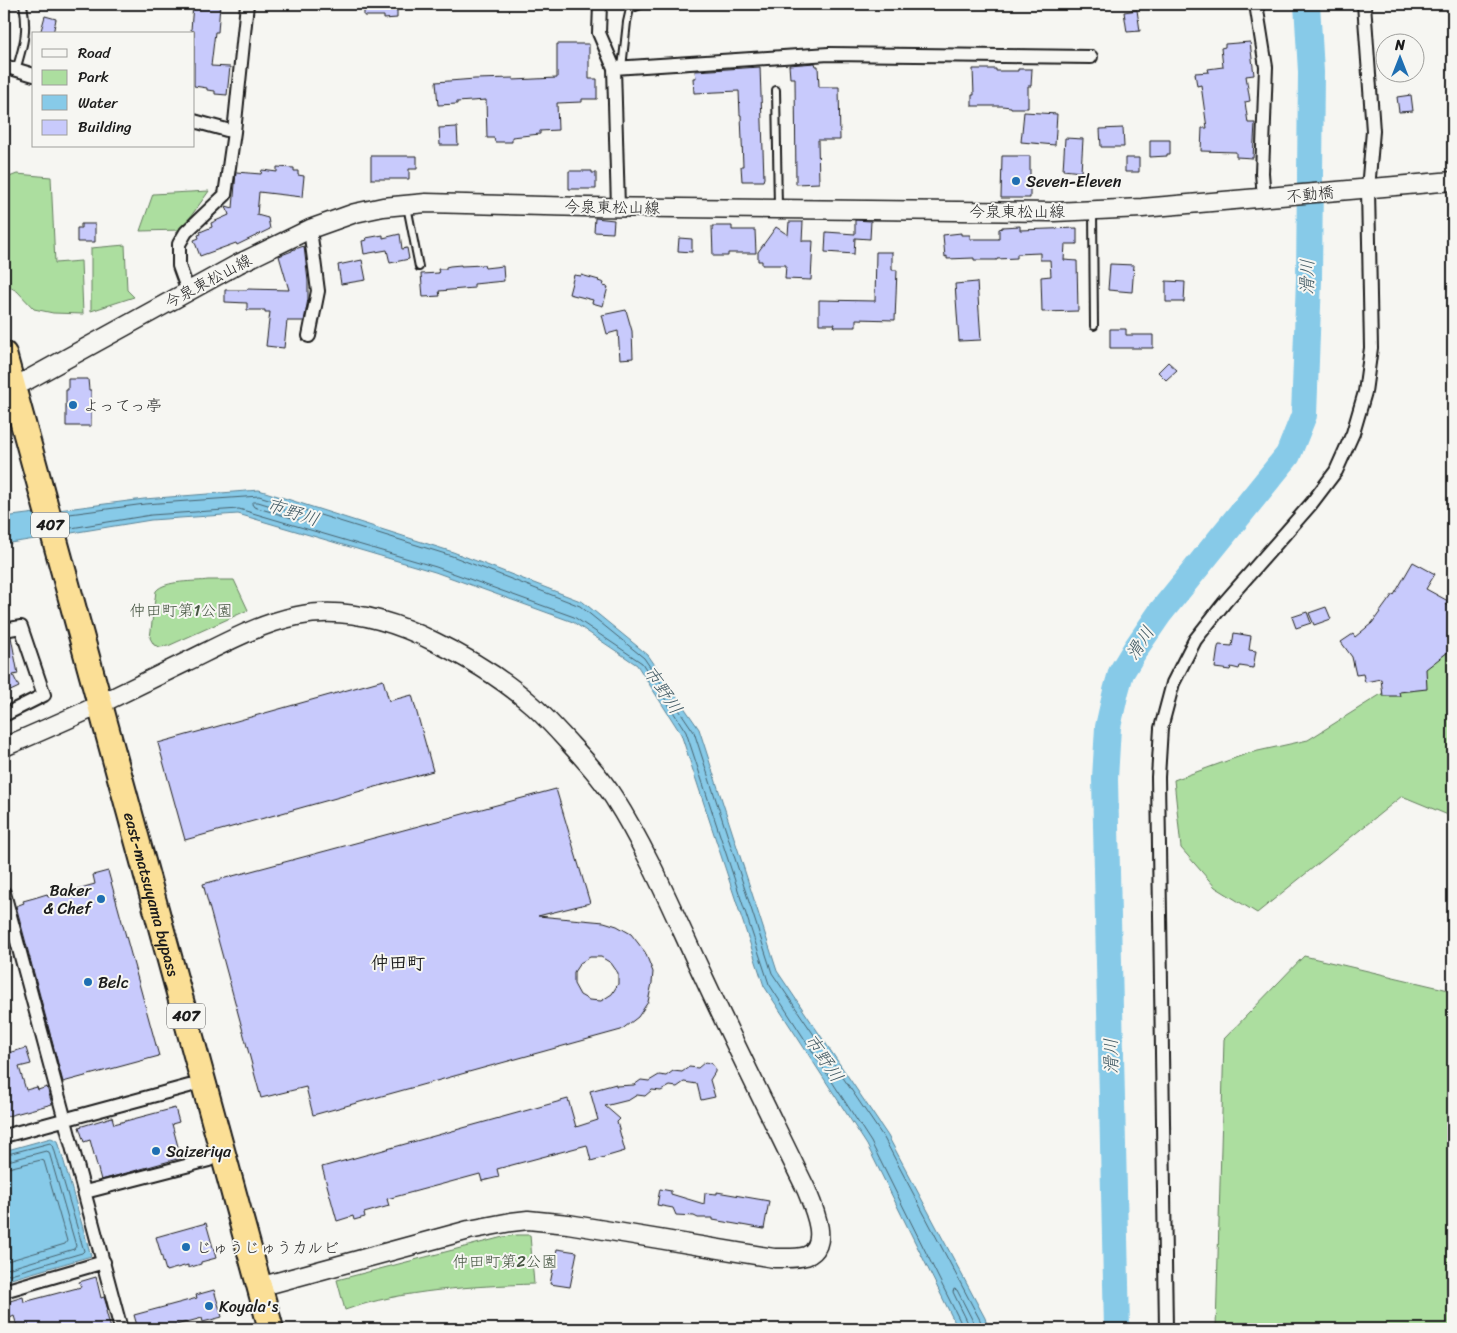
<svg xmlns="http://www.w3.org/2000/svg" width="1457" height="1333" font-family="Sriracha,'Klee One',sans-serif">
  <rect width="100%" height="100%" fill="#f6f6f2"/>
  <filter id="ink" filterUnits="userSpaceOnUse"><feTurbulence type="fractalNoise" baseFrequency=".02" numOctaves="2"/><feDisplacementMap in="SourceGraphic" scale="10" xChannelSelector="R" yChannelSelector="G"/><feConvolveMatrix kernelMatrix="1 2 1 2 8 2 1 2 1" color-interpolation-filters="sRGB"/></filter>
  <g filter="url(#ink)">
    <path fill="#acde9f" stroke="#647d5e" d="M17,174L51,177L55,263L81,261L83,314L53,313L34,309L17,291L4,284V179Z
      M209,191L181,230L140,231L153,194Z
      M125,245L127,290L134,297L91,311V248Z
      M208,580H234L248,610L168,646L160,647L154,645L150,638L156,591C165,580 195,582 208,580Z
      M1453,649V817L1402,796L1257,913L1215,887L1181,848L1174,780L1249,753L1308,740Z
      M1304,956L1453,991V1329H1216L1224,1039Z
      M517,1235H530L534,1284C473,1286 402,1290 345,1310L337,1280L503,1237Z"/>
    <path fill="#87cae8" stroke="#5c8496" d="M259,490L453,552L583,602L648,655L699,729L777,971L888,1136L985,1318L988,1329H958L867,1145L764,986L681,734L637,665L573,622L435,572L238,514L151,520L4,544V517L144,499Z
      M51,1138L58,1141L91,1256L4,1281V1151Z"/>
    <g fill="none" stroke-linecap="round" stroke-linejoin="round">
      <path stroke="#47626e" stroke-width="1" d="M254,502H258L307,517L309,520L306,522L254,507L252,504Z
        M62,515L145,504L259,496L452,556L580,606L644,658L694,732L772,973L884,1138L980,1320L983,1329
        M65,529L151,515L239,509L436,567L574,617L642,663L686,732L769,984L871,1142L962,1325L963,1329
        M4,1155L50,1143L53,1145L84,1251L82,1253L4,1276
        M4,1162L46,1151L49,1152L76,1246L74,1249L4,1270
        M4,1169L41,1160L44,1161L67,1241L65,1244L4,1262
        M969,1329L968,1323L953,1292L954,1289L957,1290L977,1329"/>
      <path stroke="#87cae8" stroke-width="26" d="M1117,1329L1105,779L1108,727L1116,691L1121,673L1136,648L1160,613L1288,455L1304,415L1309,279L1311,72L1307,4"/>
    </g>
    <path fill="#c8cafc" stroke="#1c1c1c" fill-rule="evenodd" d="M193,4H220L218,32H215L211,66L230,67L227,95L215,94V91L207,90V88L194,86V31L191,30Z
      M364,4H397V18L384,19V16H364Z
      M1137,10L1140,31L1127,32L1124,12Z
      M45,16L56,19L53,34H40Z
      M1250,42L1254,75L1246,76L1250,101L1245,102L1248,123H1255L1253,158L1236,157V152L1201,151L1202,128H1207L1201,85L1197,86L1195,73L1209,72L1208,69L1223,67L1221,48L1225,47V44Z
      M557,44H589V79H597V99H582V102L557,103L558,130L540,131V134L512,137V142H495L494,138H487L486,100L457,102V104L438,105L436,82L475,79L513,78V80L557,78Z
      M815,63L816,66H818L819,87H839L840,140H818L819,183L796,184L795,78H790L789,65Z
      M760,67L764,178L763,181H742L741,166H743L741,115H740L739,91L694,93L693,78H696L695,71Z
      M973,69H996V71H1018V69H1032L1031,86H1028V108H1011V107L1002,106H972V95H974Z
      M1411,95L1413,111L1399,112L1397,97Z
      M1024,112L1057,114L1055,145L1021,142Z
      M457,127L458,145H440L439,128Z
      M1123,128L1124,147H1101L1100,129Z
      M1065,138L1083,139L1081,172L1063,170Z
      M1150,140H1170V154H1167V156L1150,157Z
      M371,156H417V169H409V179H371Z
      M1002,156H1030V198H1001Z
      M1125,158H1139V172H1125Z
      M277,167L294,168V171H298V175L304,176L302,197L259,192L257,215L268,218L270,229L237,245L236,243L200,256L194,240L199,238L198,235L201,234L200,232L212,227L211,223L229,215L226,206L233,208L236,172L261,174L262,170L277,172Z
      M569,171H592V173H596V189H569Z
      M595,218L614,220L613,233L594,232Z
      M855,220L871,221L870,239L855,238L854,254L825,252L826,232L855,234Z
      M789,222H803L802,241H813L811,280L785,279L786,265H762V261H758V252L776,227L788,235Z
      M81,224H95V242H77V228H81Z
      M712,226H732V230H755L756,253H728V256H713Z
      M1020,226V230L1077,228V244H1065L1064,260L1077,261L1078,311L1042,312L1041,277L1051,276L1050,260H1040V253L1017,254V258L997,259V260H974V258L947,259V256L945,257L943,235L961,233V235H970V239H999V229L1002,228V227Z
      M400,234L402,249L407,248L409,259L390,263L387,250L364,254L362,241L367,240L366,238L383,235V238Z
      M679,238L692,239V252L678,251Z
      M304,246L308,281V299L304,321H287L284,348L266,346L270,312H265V310H247V303L225,302V290H247V289L289,290L279,256L292,251V250Z
      M876,252H892V270H897L895,320L856,319V327H834L835,324H819V300L875,301Z
      M362,260L366,280L341,284L338,265Z
      M1110,264L1134,265L1132,292L1108,290Z
      M461,265V266L484,265L485,268L503,266L504,281L474,284V288L439,291L440,296L423,297L421,274L439,273L438,269H446V267L450,266Z
      M574,275L581,276V275L599,280L598,281L604,283L603,286L608,287L603,306L592,303L593,300L569,294Z
      M1166,281L1185,282L1184,302H1166Z
      M977,282L981,340L959,341L955,284Z
      M626,310L632,331L633,358L620,359L618,331L607,334L602,315Z
      M1110,329H1126V335H1153V348H1110Z
      M1168,362L1177,370L1166,380L1158,372Z
      M68,379H88L89,390H91V426H66V390H68Z
      M1413,562L1435,574L1426,589L1448,601L1446,604L1453,609V648L1426,669L1427,689L1399,692L1400,696H1383L1381,679L1365,682L1363,674L1356,675L1352,657L1341,642L1353,634L1355,637L1372,623L1393,594L1394,595Z
      M1326,607L1331,619L1314,625L1309,613Z
      M1307,612L1311,623L1296,628L1292,617Z
      M1234,633L1251,636L1249,650L1256,651L1253,668L1240,666L1239,669L1231,667L1230,670L1215,668L1218,647L1219,645L1232,646Z
      M11,637L18,674L13,675L19,687L4,694V638Z
      M383,680L389,701L412,695L433,771L185,840L158,743Z
      M556,789L590,903L538,916L604,922L617,926L631,934L645,952L653,972L652,983L648,1002L638,1017L621,1030L313,1115L306,1087L261,1098L203,884ZM590,957H601L611,963L618,973V984L612,994L601,1001L589,1000L580,995L574,984V972L580,963Z
      M108,871L159,1056L63,1082L16,906L24,903L23,901L34,898L47,894L48,897L95,884L93,875Z
      M26,1048L31,1064L19,1067L26,1090L37,1087L38,1090L47,1087L52,1104L4,1117V1071L7,1070L4,1054Z
      M705,1062L711,1063L715,1068V1072L710,1080L715,1097L701,1100L697,1084L684,1082L677,1087L670,1086L661,1091L652,1090L645,1096L637,1095L629,1100L605,1106L620,1119L617,1122L625,1151L591,1161L587,1145L497,1169L499,1177L482,1181L480,1174L387,1199L389,1206L364,1213L365,1217L354,1220L353,1216L337,1221L322,1167L568,1099L576,1127L598,1120L590,1091L616,1084V1086L634,1085L641,1080L649,1081L659,1075L666,1076L673,1071L682,1072L689,1067L698,1068Z
      M175,1108L179,1122L172,1124L181,1158L101,1180L90,1140L84,1142L79,1127L112,1117L114,1124Z
      M660,1189L671,1191V1194L704,1204L705,1193L717,1194V1192L769,1201L764,1229L713,1220V1218H698L694,1216L676,1215L673,1208L657,1205Z
      M206,1223L216,1258L201,1262V1264L188,1268V1265L166,1271L156,1237Z
      M557,1249L577,1252L570,1287L550,1284Z
      M96,1277L101,1298L104,1297L108,1310L106,1311L111,1329H18L14,1316L10,1318L7,1306V1304L10,1303V1301L23,1297L24,1302L81,1287L79,1282Z
      M214,1290L222,1317L203,1322L202,1318L161,1329H138L134,1315L197,1298L196,1295Z"/>
    <g fill="none" stroke-linecap="round" stroke-linejoin="round">
      <g stroke="#1c1c1c" stroke-width="10">
        <path id="lane" d="M622,68L627,22L630,9L643,4
          M16,70C24,44 28,31 23,4
          M776,90L778,208
          M407,206L419,267
          M1093,211L1094,326"/>
      </g>
      <g stroke="#1c1c1c" stroke-width="16">
        <path id="street" d="M600,4L599,33L614,68L618,207
          M1256,4L1266,67L1262,173L1264,198
          M4,66L34,75
          M614,68L829,54L1091,57
          M194,121L234,132
          M188,291L179,266V244L186,232L225,195L234,132L247,4
          M309,336L318,291L310,229
          M4,630L21,627L44,695L4,715
          M4,893L121,1329
          M4,1136L189,1086
          M85,1192L209,1160
          M4,1291L104,1262
          M1166,1329L1158,777L1161,728L1173,683L1195,640L1225,602L1311,504L1336,471L1353,433L1365,392L1371,348L1368,189L1373,131L1364,4"/>
      </g>
      <g stroke="#1c1c1c" stroke-width="21">
        <path id="secondary" d="M4,390L13,388L238,264L310,229L355,213L383,207L426,203L586,207L1054,212L1142,208L1453,181
          M4,747C32,735 60,723 88,710C120,694 153,678 186,662C221,645 258,624 297,616C344,606 393,621 435,642C468,658 503,679 531,704C545,716 558,731 571,745C586,761 602,779 614,798C649,853 676,919 704,978C737,1049 772,1119 806,1189C813,1206 832,1247 806,1256C796,1259 785,1258 774,1258L568,1224L528,1220L511,1222L469,1230L259,1287"/>
      </g>
      <g stroke="#1c1c1c" stroke-width="28">
        <g id="highway">
          <path id="s1" d="M4,354L271,1329"/>
        </g>
      </g>
      <use href="#lane" stroke="#f6f6f2" stroke-width="6"/>
      <use href="#street" stroke="#f6f6f2" stroke-width="12"/>
      <use href="#secondary" stroke="#f6f6f2" stroke-width="18"/>
      <use href="#highway" stroke="#fbdf96" stroke-width="24"/>
    </g>
  </g>
  <g fill="#1f6fb2" stroke="#f6f6f2" stroke-width="2">
    <circle cx="1016" cy="181" r="5"/>
    <circle cx="73" cy="405" r="5"/>
    <circle cx="101" cy="899" r="5"/>
    <circle cx="88" cy="982" r="5"/>
    <circle cx="156" cy="1151" r="5"/>
    <circle cx="186" cy="1247" r="5"/>
    <circle cx="209" cy="1306" r="5"/>
  </g>
  <g text-anchor="middle" dominant-baseline="central" stroke-width="4" stroke-linejoin="round" paint-order="stroke">
    <g fill="#f6f6f2" stroke="#5d5d5c" stroke-width="1">
      <rect x="31" y="512.5" width="38" height="25" rx="4"/>
      <rect x="167" y="1003.5" width="38" height="25" rx="4"/>
    </g>
    <g font-size="15" font-weight="bold" fill="#1c1c1c">
      <text x="50" y="525">407</text>
      <text x="186" y="1016">407</text>
    </g>
    <g font-size="16" fill="#1c1c1c" stroke="#f6f6f2" text-anchor="start">
      <text x="1026" y="181">Seven-Eleven</text>
      <text x="83" y="405">よってっ亭</text>
      <text x="91" y="890" text-anchor="end">Baker<tspan x="91" dy="18">&amp; Chef</tspan></text>
      <text x="98" y="982">Belc</text>
      <text x="166" y="1151">Saizeriya</text>
      <text x="196" y="1247">じゅうじゅうカルビ</text>
      <text x="219" y="1306">Koyala's</text>
    </g>
    <g font-size="16" fill="#1c1c1c" stroke="#f6f6f2">
      <text transform="translate(1310 194) rotate(-6)">不動橋</text>
      <text transform="translate(612 207) rotate(1)">今泉東松山線</text>
      <text x="1017" y="211">今泉東松山線</text>
      <text transform="translate(208 281) rotate(-28)">今泉東松山線</text>
      <text stroke="none"><textPath href="#s1" startOffset="560">east-matsuyama bypass</textPath></text>
    </g>
    <g font-size="16" fill="#475643" stroke="#f6f6f2">
      <text x="181" y="610">仲田町第1公園</text>
      <text x="505" y="1261">仲田町第2公園</text>
    </g>
    <g font-size="18" font-style="italic" fill="#415963" stroke="#f6f6f2">
      <text transform="translate(1307 277) rotate(-89)">滑川</text>
      <text transform="translate(293 512) rotate(18)">市野川</text>
      <text transform="translate(1140 643) rotate(-57)">滑川</text>
      <text transform="translate(663 690) rotate(56)">市野川</text>
      <text transform="translate(1111 1056) rotate(-91)">滑川</text>
      <text transform="translate(824 1058) rotate(56)">市野川</text>
    </g>
    <g font-size="18" font-weight="bold" fill="#1c1c1c" stroke="#f6f6f2">
      <text x="398" y="963">仲田町</text>
    </g>
  </g>
  <rect width="1457" height="1333" fill="none" stroke="#f6f6f2" stroke-width="20"/>
  <rect x="10" y="10" width="1437" height="1313" fill="none" stroke="#1c1c1c" stroke-width="2" filter="url(#ink)"/>
  <rect x="32" y="32" width="162" height="115" fill="#f6f6f2" stroke="#9f9f9c"/>
  <rect x="42" y="49" width="25" height="8" fill="#f6f6f2" stroke="#9f9f9c"/>
  <text x="78" y="58" font-size="15" fill="#1c1c1c">Road</text>
  <rect x="42" y="70" width="25" height="15" fill="#acde9f" stroke="#9f9f9c"/>
  <text x="78" y="82" font-size="15" fill="#1c1c1c">Park</text>
  <rect x="42" y="95" width="25" height="15" fill="#87cae8" stroke="#9f9f9c"/>
  <text x="78" y="108" font-size="15" fill="#1c1c1c">Water</text>
  <rect x="42" y="120" width="25" height="15" fill="#c8cafc" stroke="#9f9f9c"/>
  <text x="78" y="132" font-size="15" fill="#1c1c1c">Building</text>
  <g transform="translate(1400 58)"><circle r="24" fill="#f6f6f2" stroke="#9f9f9c"/>
  <path d="M0-4L9 19L0 12L-9 19Z" fill="#1f6fb2"/>
  <text y="-8" font-size="14" font-weight="bold" text-anchor="middle" fill="#1c1c1c">N</text>
  </g>
</svg>
